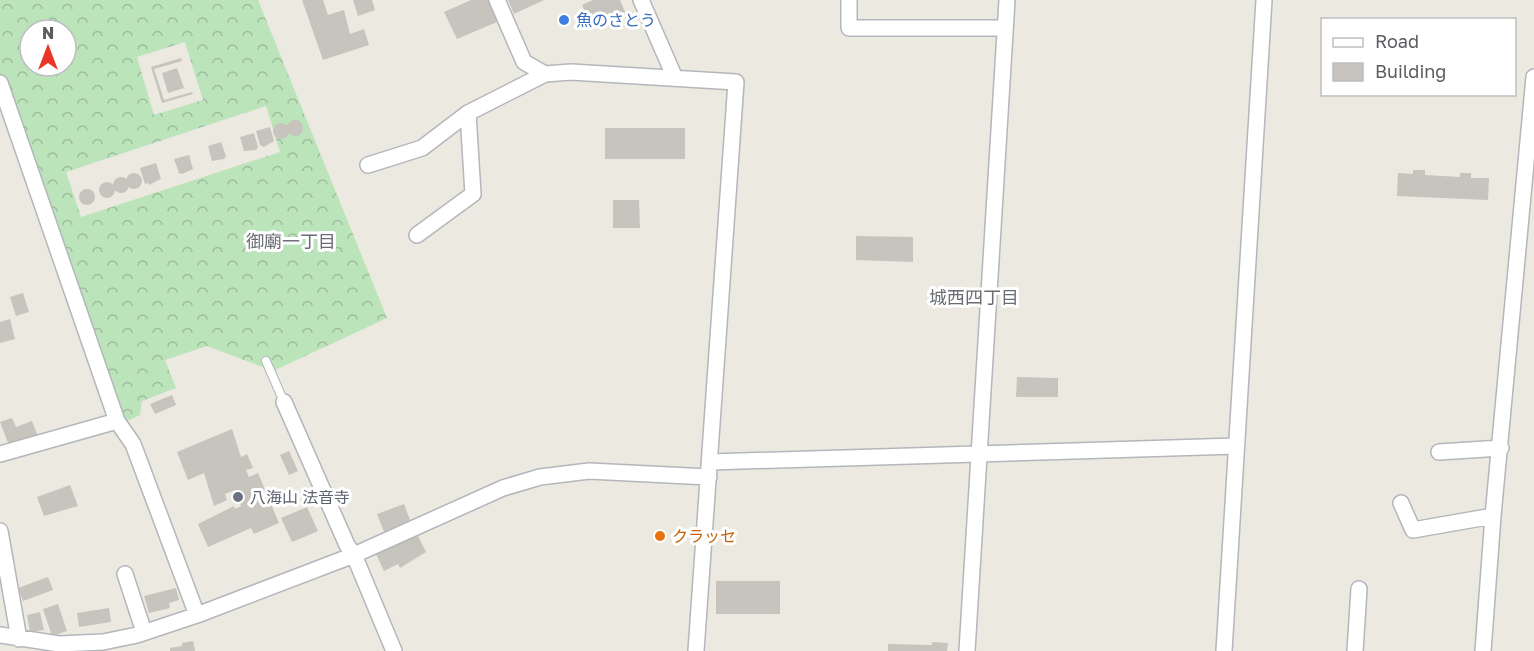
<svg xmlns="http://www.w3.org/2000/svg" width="1534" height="651" font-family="'Golos Text','Noto Sans JP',sans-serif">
  <defs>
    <pattern id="forest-crowns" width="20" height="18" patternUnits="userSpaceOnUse" patternTransform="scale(1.5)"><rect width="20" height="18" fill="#bce4bb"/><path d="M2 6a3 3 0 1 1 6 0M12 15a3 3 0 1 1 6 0" fill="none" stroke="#9cbc9b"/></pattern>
  </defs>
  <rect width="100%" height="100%" fill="#ece9e0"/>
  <path fill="url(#forest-crowns)" fill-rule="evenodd" d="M0,0H258L387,318L273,371L207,346L165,360L176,388L142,401L140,415L123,423L0,76ZM30,30H66V66H30ZM185,42L203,100L154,115L137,57ZM266,106L280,152L81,217L66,172Z"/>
  <path fill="#c7c4bd" d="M302,0H323L328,15L344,10L350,34L364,29L369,45L323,60Z
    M353,0H372L375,10L358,16Z
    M471,0H488L497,22L457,39L444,12Z
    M508,0H544L514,14Z
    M593,0H620L626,14L619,17L621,22L609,28L607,22L592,29L582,5Z
    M181,58L182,61L154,69L164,100L192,92L193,94L162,103L151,67Z
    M177,68L184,88L168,93L162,73Z
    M287 128a8 8 0 1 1 16 0a8 8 0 1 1-16 0Z
    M273 131a8 8 0 1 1 16 0a8 8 0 1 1-16 0Z
    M270,127L274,141L264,147L260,145L256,131Z
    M605,128H685V159H605Z
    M254,133L258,147L256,150L244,151L240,137Z
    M221,142L226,156L224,159L212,161L208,146Z
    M189,155L193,169L182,174L179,173L174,159Z
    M156,163L161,179L149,185L148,183L145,184L140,168Z
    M1413,170H1425V175L1460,177V173H1471V178H1489L1488,200L1397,196L1398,173L1413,174Z
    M126 181a8 8 0 1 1 16 0a8 8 0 1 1-16 0Z
    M113 185a8 8 0 1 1 16 0a8 8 0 1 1-16 0Z
    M99 190a8 8 0 1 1 16 0a8 8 0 1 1-16 0Z
    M79 197a8 8 0 1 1 16 0a8 8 0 1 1-16 0Z
    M613,200H639L640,228H613Z
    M856,236L913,237V262L856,260Z
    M23,293L29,312L16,316L10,297Z
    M10,319L15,339L0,343V322Z
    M1017,377L1058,378V397H1016Z
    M172,395L176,405L155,414L150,404Z
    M12,418L16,427L32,421L38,436L10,448L0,422Z
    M232,429L241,457L247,454L253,468L246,470L249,477L258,473L279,523L254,534L251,528L208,547L198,524L234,506L235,509L241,506L235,490L225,494L227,500L214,506L204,473L188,480L177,452Z
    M289,451L298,471L289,475L280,455Z
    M70,485L78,506L44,516L37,497Z
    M404,504L410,520L384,532L377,514Z
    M307,507L318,531L292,542L281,518Z
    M417,534L426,552L400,568L398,564L384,571L376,554Z
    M48,577L53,590L23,601L18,588Z
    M716,581H780V614H716Z
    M176,588L179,600L169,603L170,608L149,613L144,596Z
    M58,604L67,631L52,636L43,609Z
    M109,608L111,622L79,627L77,613Z
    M40,612L44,630L30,632L27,615Z
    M193,641L195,651H170V648L182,646V643Z
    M932,642L948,643L947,651H888V644L932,645Z"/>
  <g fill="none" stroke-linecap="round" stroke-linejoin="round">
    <g stroke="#b3b6bb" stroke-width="10">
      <path id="lane" d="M266,361L284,402"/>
    </g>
    <g stroke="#b3b6bb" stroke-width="18">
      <path id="street" d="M497,0L524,62L545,74L571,72L736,82L696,651
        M641,0L675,78
        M849,0V28H1005
        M0,83L117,421L0,454
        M368,165L422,148L468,113
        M417,235L473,194L468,113L545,74
        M284,402L347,545L354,555L394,651
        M117,421L133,444L197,615
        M1439,452L1501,448
        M710,462L1236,446
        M1401,503L1413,530L1493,516
        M0,531L19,639
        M125,574L144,632
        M0,635L59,644L103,642L137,635L197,615L354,555L503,488L540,477L589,471L709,477
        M967,651L1007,0
        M1224,651L1264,0
        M1355,651L1359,589
        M1483,651L1493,516L1534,77"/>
    </g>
    <use href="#lane" stroke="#fff" stroke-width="8"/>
    <use href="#street" stroke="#fff" stroke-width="15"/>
  </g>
  <circle fill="#3f7fe0" stroke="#fff" stroke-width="2" cx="564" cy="20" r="6"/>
  <circle fill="#6b7280" stroke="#fff" stroke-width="2" cx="238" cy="497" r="6"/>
  <circle fill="#e8710a" stroke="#fff" stroke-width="2" cx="660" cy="536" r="6"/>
  <g text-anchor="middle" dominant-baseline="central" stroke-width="6" stroke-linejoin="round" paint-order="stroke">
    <g font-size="16" fill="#366cbe" stroke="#fff" text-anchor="start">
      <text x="576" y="20">魚のさとう</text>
    </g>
    <g font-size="16" fill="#5b616d" stroke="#fff" text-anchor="start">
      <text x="250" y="497">八海山 法音寺</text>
    </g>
    <g font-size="16" fill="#c56008" stroke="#fff" text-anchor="start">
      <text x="672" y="536">クラッセ</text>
    </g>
    <g font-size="18" fill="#6a6e73" stroke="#fff">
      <text x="291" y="241">御廟一丁目</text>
      <text x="974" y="297">城西四丁目</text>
    </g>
  </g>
  <rect x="1321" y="18" width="195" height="78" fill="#ffffff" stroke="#bdbec0" stroke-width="1.5"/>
  <rect x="1333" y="38" width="30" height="9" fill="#ffffff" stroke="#bdbec0" stroke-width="1.5"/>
  <text x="1375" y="48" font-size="18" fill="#595d61">Road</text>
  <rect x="1333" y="63" width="30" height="18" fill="#c7c4bd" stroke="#bdbec0" stroke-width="1.5"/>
  <text x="1375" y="78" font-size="18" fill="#595d61">Building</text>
  <g transform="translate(48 48)"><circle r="28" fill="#ffffff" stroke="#bdbec0" stroke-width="1.5"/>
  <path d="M0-4.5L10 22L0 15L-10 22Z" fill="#ea3628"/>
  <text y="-9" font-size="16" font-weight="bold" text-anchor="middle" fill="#595d61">N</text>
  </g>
</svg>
